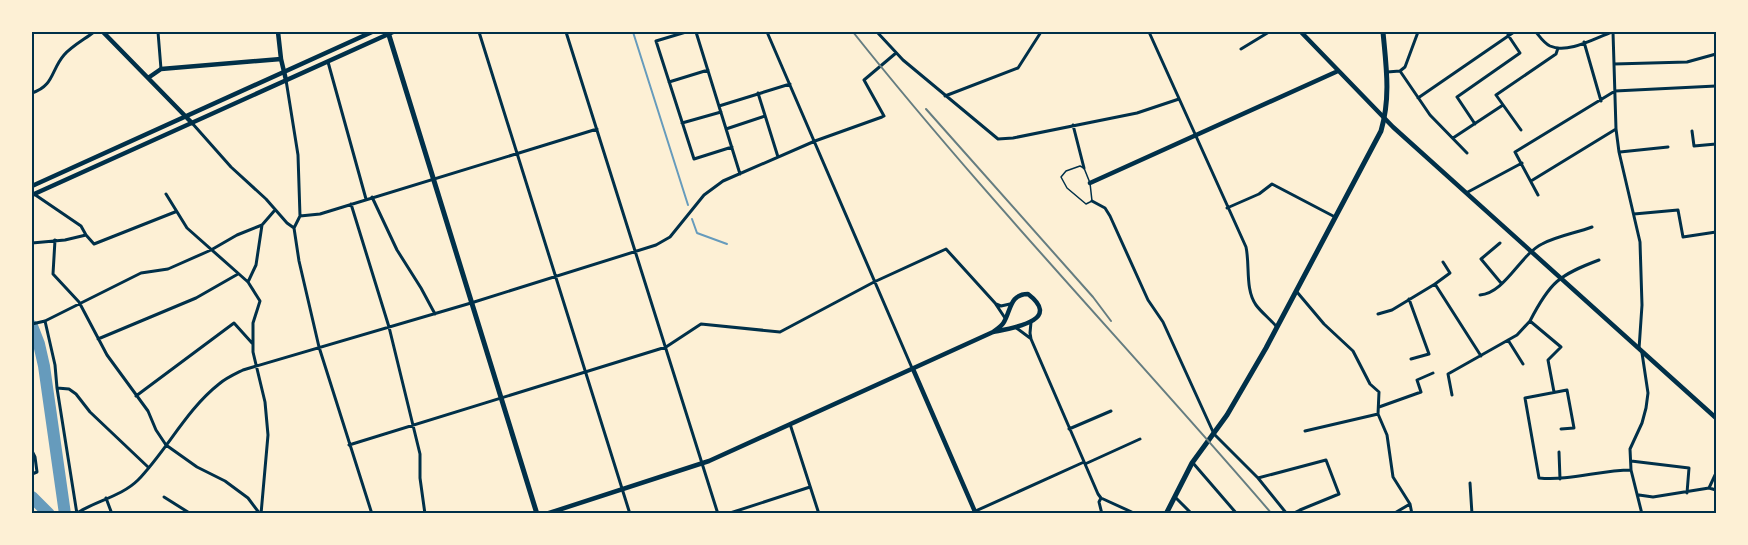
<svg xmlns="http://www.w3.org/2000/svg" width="1748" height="545" font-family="'Titillium Web',sans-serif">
  <rect width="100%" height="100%" fill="#fdf0d5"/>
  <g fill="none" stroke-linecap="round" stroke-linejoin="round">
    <path stroke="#669bbc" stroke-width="2" d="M633,32L688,205
      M692,219L697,233L727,244"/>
    <path stroke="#669bbc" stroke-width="12" d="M32,326L39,344L44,366L65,514
      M32,497L49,514"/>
    <path stroke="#003049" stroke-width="1.5" d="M1080,166L1084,168L1090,183L1092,201L1086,204L1067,188L1061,177L1066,171Z"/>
    <path stroke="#003049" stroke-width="3" d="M158,32L161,69
      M479,32L630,514
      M566,32L718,514
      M686,32L656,41L694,159L732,147
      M696,32L740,174
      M767,32L912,368
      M877,32L903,60L998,139L1013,138L1137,113L1179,99
      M1149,32L1246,247C1250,265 1245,290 1256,305C1261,312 1270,319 1276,326
      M1536,32C1540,37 1544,43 1550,46C1568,54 1595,38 1612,32
      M1613,32L1616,129L1619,152L1640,242L1642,305L1639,349
      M1584,42L1601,101
      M1241,49L1269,32
      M328,62L366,199
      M1614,64L1687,62L1716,54
      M1400,71L1430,115L1467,153
      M1387,72L1400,71L1405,67L1418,32
      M286,80L298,155L300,216L294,228L299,261L319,347L372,514
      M669,82L708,70
      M32,93C54,86 51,70 64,55C72,46 85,39 94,32
      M758,93L778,157
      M945,96L1018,68L1041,32
      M1418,98L1514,32
      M719,106L790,84
      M192,123L231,167L266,199L287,223L294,228
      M682,123L721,112
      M1475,124L1457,97L1520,53L1508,35
      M1073,125L1084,168
      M726,129L765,116
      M1521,130L1496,95L1556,54L1558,48
      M1692,131L1694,146L1716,144
      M1453,138L1503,105
      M1620,152L1668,147
      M1531,181L1616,129
      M1466,193L1522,163
      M34,194L81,226L86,235
      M166,194L187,228L248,282L260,301L253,323V352L265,402L268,435L261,514
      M1538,195L1515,152L1615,91L1716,86
      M372,197L397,250L421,288L435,314
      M1092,201L1105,208L1110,216L1148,300L1163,322L1214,434L1258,478L1326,460L1339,494L1300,510
      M351,204L389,327L420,454V478L425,514
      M1227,208L1259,194L1272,184L1335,217
      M1634,214L1678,210L1683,237L1716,232
      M300,216L320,214L597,129
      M55,240L53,274L79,302L107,355L148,411L156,430L166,445L197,467L225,481L248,498L260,514
      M32,243L65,240L86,235L94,244L175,212
      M1500,243L1481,259L1501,283
      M1443,262L1450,273L1435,284L1481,356
      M248,282L256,265L262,225
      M1297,292L1324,324L1353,351L1370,384L1379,392L1378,414L1387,435L1393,477L1410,504L1412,514
      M1480,295C1505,293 1520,255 1542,244C1557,236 1576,233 1592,227
      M1409,299L1429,354L1411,359
      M996,304L1001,306L1010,304
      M1378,314L1392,310L1435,284
      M45,321L55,365L57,388L69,389L76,394L90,412L148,467
      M1031,322L1030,333L1031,339L1098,494L1101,498L1136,514
      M32,324L45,321L141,273L168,269L211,250L237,235L262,225L275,210
      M1015,327L1030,338
      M98,339L196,298L238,274
      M1508,340L1523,364
      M57,388L77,514
      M1554,392L1548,360L1561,347L1530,321C1550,282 1559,275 1599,260
      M1452,395L1448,374L1517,335L1530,321
      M136,396L234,323L252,343
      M1379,407L1421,392L1417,380L1433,373
      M790,424L819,514
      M1069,429L1111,411
      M1561,429L1574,428L1567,390L1525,398L1539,478C1570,481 1600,470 1631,470L1642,514
      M1305,431L1378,414
      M349,445L666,347L701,324L780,332L874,282L946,249L995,303L1005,318
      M32,451L35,457L37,472L32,474
      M1559,452L1560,479
      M1631,461L1689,468L1687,493
      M1193,463L1237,514
      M1085,464L1140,439
      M1631,470L1630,449L1642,423L1646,408L1648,393L1642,353
      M1258,478L1287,514
      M1470,483L1472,514
      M1709,488L1716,473
      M1639,495L1653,497L1709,488L1716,490
      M164,497L191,514
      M1175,497L1192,514
      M106,498L112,514
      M1101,498L1099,502L1102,514
      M77,513C96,501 122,496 138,480C167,450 186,410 219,384C226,378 235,374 243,370L471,303L656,245L670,237L704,195L723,181L815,141L882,117L884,116L864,80L896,53
      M727,514L810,487
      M969,514L1084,462
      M1292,514L1300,510L1302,514
      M1393,514L1410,504"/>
    <path stroke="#003049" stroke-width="4.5" d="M103,32L192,123
      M278,32L281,59
      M1301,32L1393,127L1716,418
      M148,78L161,69L281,59L286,80
      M1090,183L1338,71
      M913,369L976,514"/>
    <path stroke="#003049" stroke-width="4.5" d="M32,186L372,32
      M32,195L393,32
      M546,514L709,461L993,332C1012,328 1063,321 1028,294C1010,294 1011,310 1004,322C1002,326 997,329 993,332"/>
    <path stroke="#003049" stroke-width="5" d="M388,32L537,514
      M1166,514L1192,463L1227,415L1266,348L1381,131C1391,97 1386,65 1383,32"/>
    <path stroke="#657d81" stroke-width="2" d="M853,32C986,199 1133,352 1272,514
      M926,109L1093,297L1111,321"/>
  </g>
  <rect width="1748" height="545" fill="none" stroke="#fdf0d5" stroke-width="66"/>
  <rect x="33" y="33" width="1682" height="479" fill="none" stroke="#003049" stroke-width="2"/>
</svg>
